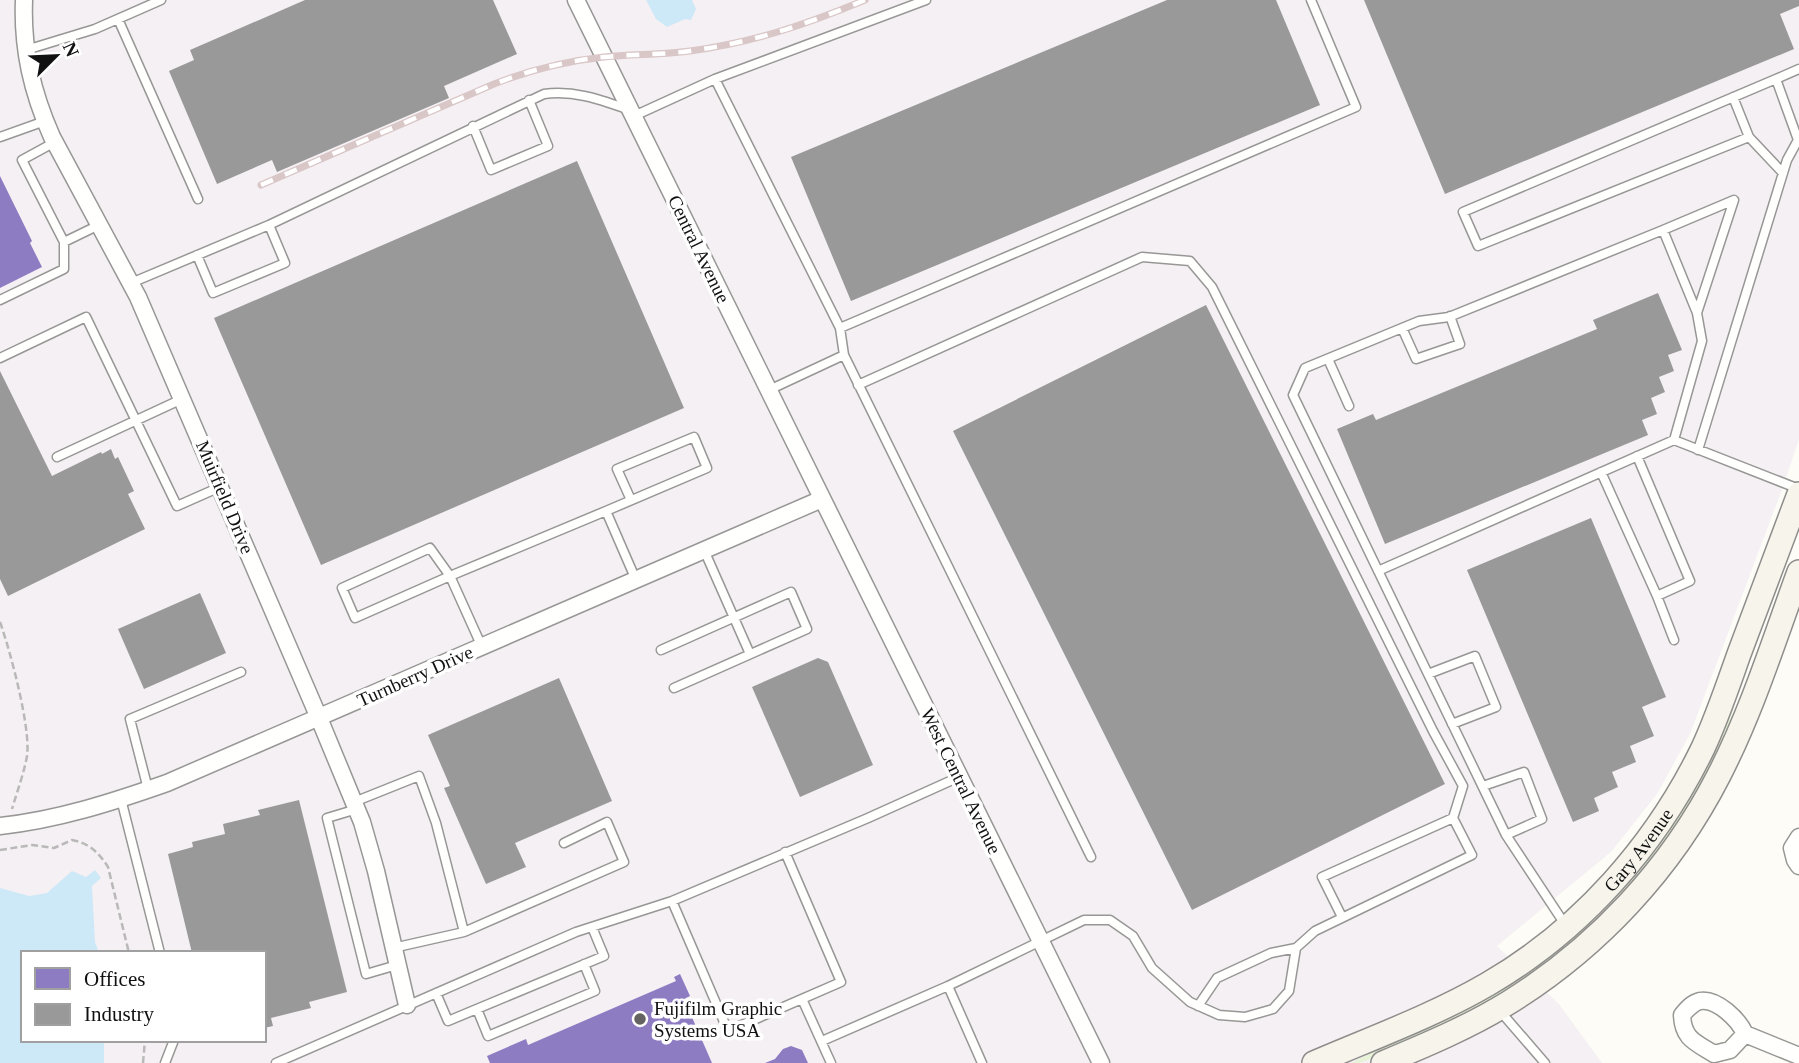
<svg xmlns="http://www.w3.org/2000/svg" width="1799" height="1063" font-family="'Times New Roman',serif">
  <rect width="100%" height="100%" fill="#fdfcf7"/>
  <path fill="#f5f0f3" fill-rule="evenodd" d="M0,0H1799V439L1784,484L1690,734L1657,794L1611,852L1497,946L1559,1004L1602,1063H0ZM23,953H264V1040H23Z"/>
  <path fill="#e7f3d7" d="M1751,649L1721,751L1684,816L1646,870L1573,945L1510,991L1427,1035L1360,1063H1351L1447,1016L1602,906Z"/>
  <path fill="#cde8f7" d="M646,0H692L696,9L691,20L685,19L667,27L656,19Z
    M95,870L101,878L92,886L95,942L99,953H23V1040H104V1063H0V888L29,896L47,893L72,871L86,877Z"/>
  <path fill="#8e7cc3" d="M0,176L32,241L30,243L42,267L0,288Z
    M680,974L690,996L684,999L712,1063H490L487,1056L526,1039L528,1045L676,981L674,977Z
    M791,1046L802,1050L808,1063H765L775,1059L783,1049Z"/>
  <path fill="#999" d="M305,0H493L517,54L444,86L449,98L277,172L272,160L217,184L169,71L194,60L190,50Z
    M1167,0H1276L1320,105L851,301L791,157Z
    M1364,0H1799V6L1780,14L1794,49L1445,194Z
    M577,161L684,408L321,565L214,318Z
    M1658,293L1682,350L1668,355L1674,371L1659,377L1665,392L1651,398L1657,414L1642,420L1648,435L1385,544L1337,429L1373,414L1376,420L1597,329L1593,320Z
    M1206,305L1445,784L1192,910L953,431Z
    M0,371L52,476L101,452L102,454L111,449L115,459L118,457L134,491L128,494L145,529L8,596L0,579Z
    M1591,518L1666,697L1642,707L1654,736L1630,746L1636,762L1612,772L1618,787L1594,798L1599,811L1573,822L1467,570Z
    M200,593L226,653L144,689L118,629Z
    M818,658L828,662L873,765L800,797L752,687Z
    M559,678L612,801L515,843L526,867L486,884L444,788L450,786L428,735Z
    M299,800L347,992L309,1002L311,1008L271,1018L273,1026L264,1028V953H192L168,854L193,847L192,842L225,834L223,824L260,815L258,810Z"/>
  <g fill="none" stroke-linecap="round" stroke-linejoin="round">
    <g stroke="#979795" stroke-width="11">
      <path id="service" d="M118,19L198,199
        M26,50L95,29L161,0
        M715,79L926,0
        M1776,79L1463,212L1478,246L1749,137L1783,173
        M1733,97L1749,137
        M634,116L715,79L840,328L844,355L769,390
        M473,126L491,170L548,146L529,100
        M0,137L45,121
        M55,142L22,160L64,242L99,225
        M1663,230L1734,200L1697,313
        M197,255L213,293L285,263L269,225
        M131,283L269,225L544,94C575,90 601,100 630,110
        M0,300L64,269V242
        M840,328L1356,107L1311,0
        M1402,328L1416,359L1460,344L1450,316
        M844,355L1091,857
        M0,358L86,317L177,506L220,487
        M1328,359L1349,406
        M858,385L1142,257L1190,261L1212,287L1433,731L1463,786L1453,818
        M1698,450L1787,160L1798,140L1776,79L1799,69
        M57,457L182,399
        M1601,472L1657,596L1690,581L1637,456
        M631,500L617,469L694,437L707,468L606,511L636,580
        M430,548L450,576L355,618L342,588Z
        M704,550L750,654
        M1378,571L1674,440
        M1657,596L1674,640
        M482,647L450,576L606,511
        M661,650L791,592L807,629L674,688
        M1428,674L1475,656L1496,707L1452,724
        M1483,786L1524,772L1542,819L1506,835
        M148,789L130,719L241,672
        M121,799L160,953
        M354,802L419,776L436,823L464,932L393,948
        M357,809L327,818L366,974L397,965
        M672,901L728,1031L841,982L785,852
        M1566,926L1506,835L1293,395L1305,368L1419,321L1449,317L1663,230L1697,313L1702,341L1674,440L1799,489
        M464,932L624,862L607,822L564,843
        M948,986L1084,920H1110L1133,936L1152,968L1190,1002L1219,1015L1245,1017L1273,1009L1289,991L1296,948L1315,931L1472,855L1453,818L1322,877L1342,917
        M436,993L448,1021L604,956L592,927
        M802,999L831,1063
        M1198,1006L1217,978L1271,953L1296,948
        M477,1009L488,1036L595,991L584,964
        M1500,1011L1545,1063
        M822,1041L948,986L982,1063
        M165,1063L174,1040
        M276,1063L576,932L672,901L868,818L959,777"/>
    </g>
    <g stroke="#979795" stroke-width="19">
      <path id="minor" d="M24,0C22,49 32,92 52,137L138,297L319,718L362,822L376,871L407,1005
        M576,0L1101,1063
        M0,826C57,820 113,802 167,783L822,499
        M1799,837L1792,848L1795,860L1799,866
        M1745,1034L1730,1050L1714,1054C1695,1042 1683,1039 1682,1015C1687,1009 1692,1003 1700,1001C1717,998 1739,1020 1745,1034L1799,1056"/>
    </g>
    <g stroke="#8e8d8b" stroke-width="26">
      <g id="secondary">
        <path id="s1" d="M1314,1063C1372,1038 1433,1016 1488,984C1581,930 1656,845 1703,748C1717,718 1728,685 1739,654C1759,601 1779,547 1799,494"/>
        <path d="M1383,1063C1426,1045 1469,1027 1508,1003C1597,948 1671,869 1719,775C1752,711 1774,640 1799,572"/>
      </g>
    </g>
    <path stroke="#b9b9b8" stroke-width="2.5" stroke-dasharray="7 3.5" stroke-linecap="butt" d="M0,622C10,650 31,728 27,756C24,773 17,792 12,809
      M0,850L32,845L54,848L72,840C89,843 99,853 108,867L129,953
      M143,1063L145,1040"/>
    <use href="#service" stroke="#fffffe" stroke-width="8"/>
    <use href="#minor" stroke="#fffffe" stroke-width="16"/>
    <use href="#secondary" stroke="#f6f4eb" stroke-width="23"/>
    <g stroke="#d9c6c7" stroke-width="7">
      <path id="rail" d="M261,185L494,84C530,70 566,61 604,57C632,54 661,55 690,51C754,42 805,25 865,0"/>
    </g>
    <use href="#rail" stroke="#fff" stroke-width="4.5" stroke-dasharray="13" stroke-linecap="butt"/>
  </g>
  <circle fill="#646362" stroke="#fff" stroke-width="2.5" cx="640" cy="1019" r="7"/>
  <g text-anchor="middle" dominant-baseline="central" stroke-width="7" stroke-linejoin="round" paint-order="stroke">
    <g font-size="19" fill="#111" stroke="#fff">
      <text transform="translate(699 249) rotate(64)">Central Avenue</text>
      <text transform="translate(225 497) rotate(67)">Muirfield Drive</text>
      <text transform="translate(415 676) rotate(-24)">Turnberry Drive</text>
      <text transform="translate(961 781) rotate(64)">West Central Avenue</text>
      <text stroke="none"><textPath href="#s1" startOffset="394">Gary Avenue</textPath></text>
    </g>
    <g font-size="19" fill="#111" stroke="#fff" text-anchor="start">
      <text x="654" y="1008">Fujifilm Graphic<tspan x="654" dy="22">Systems USA</tspan></text>
    </g>
  </g>
  <rect x="21" y="951" width="245" height="91" fill="#ffffff" stroke="#a0a0a0" stroke-width="2"/>
  <rect x="35" y="968" width="35" height="21" fill="#8e7cc3" stroke="#a0a0a0" stroke-width="2"/>
  <text x="84" y="986" font-size="21" fill="#111111">Offices</text>
  <rect x="35" y="1004" width="35" height="21" fill="#999999" stroke="#a0a0a0" stroke-width="2"/>
  <text x="84" y="1021" font-size="21" fill="#111111">Industry</text>
  <g transform="translate(56 56) rotate(66)" stroke="#ffffff" stroke-width="5" paint-order="stroke">
  <path d="M0-5L12 26L0 18L-12 26Z" fill="#111111"/>
  <text y="-10" font-size="19" font-weight="bold" text-anchor="middle" fill="#111111">N</text>
  </g>
</svg>
